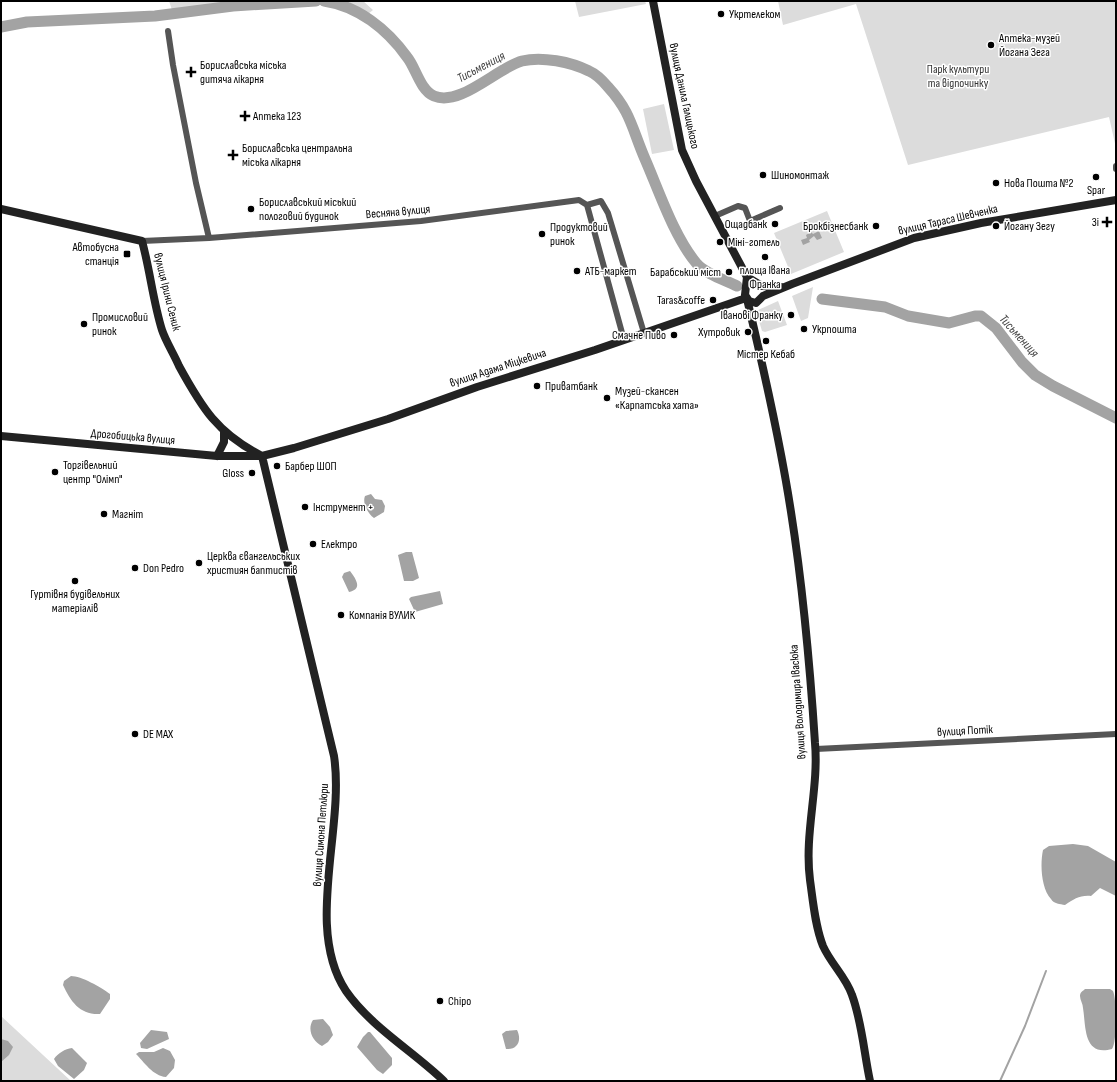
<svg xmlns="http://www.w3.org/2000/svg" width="1117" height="1082" font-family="'Sofia Sans Condensed',sans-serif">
  <rect width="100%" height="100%" fill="#fff"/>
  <path fill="#dcdcdc" d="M169,1H235L172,10Z
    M347,1H363L373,10L368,14Z
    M575,1H645L646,4L579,17Z
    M778,1H1116V148L1109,117L908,165L856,4L783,25Z
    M664,104L674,150L652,154L643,109Z
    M827,211L844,252L791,274L774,233Z
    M813,287L808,318L801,321L792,296Z
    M778,301L787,325L765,332L762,331L756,311Z
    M1,1016L71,1081H1Z"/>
  <path fill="#a3a3a3" d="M819,231L822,238L817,240L814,236L809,240L810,242L803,245L801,240L807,238L806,235L811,232L813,234Z
    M371,494L375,499L382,500L385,506L384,512L374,518C368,514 362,503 365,496Z
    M406,552H412L419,578L413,581H404L398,555Z
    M350,571C356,579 363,589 349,592L342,577L344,573Z
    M440,591L443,604L415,612L409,599L411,597Z
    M1073,844L1088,846L1116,862V896L1100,888L1091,896C1080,895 1074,899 1065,905C1060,904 1054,904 1051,899C1041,888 1040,864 1043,850L1049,846Z
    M71,976C81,976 101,987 110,994V999L100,1014C80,1015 71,1002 63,985L64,981Z
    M1085,989H1110L1113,991C1117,1000 1117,1043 1112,1049C1083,1057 1086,1026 1083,1008C1083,1004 1080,1000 1080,996C1080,992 1083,991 1085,989Z
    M323,1019L330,1027L333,1035L328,1042L322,1046C312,1041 307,1029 313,1020Z
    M151,1030L167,1032L169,1039L147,1049L141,1048L140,1043Z
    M517,1030C522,1040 518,1050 506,1049L502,1034L506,1031Z
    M368,1032H370L392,1058V1065L383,1074L377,1070L357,1047L363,1037Z
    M1,1039L8,1041L13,1047L9,1055L1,1062Z
    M72,1048L87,1063L84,1070L74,1079L58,1066L54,1059C58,1053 65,1049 72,1048Z
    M163,1048L170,1051L175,1060L174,1068L166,1077C153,1076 144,1062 136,1054L139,1052H154Z"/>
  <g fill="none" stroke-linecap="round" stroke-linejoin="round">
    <path stroke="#a3a3a3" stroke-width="2" d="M1000,1081L1025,1026L1046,971"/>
    <path stroke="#a3a3a3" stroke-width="11" d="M324,1C358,6 387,29 407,57C416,68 420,90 434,96C460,107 497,68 522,61C542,56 571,62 589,71C596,74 603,81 608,87C631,112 632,129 645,159C659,191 674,237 697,264C706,274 725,280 737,286
      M1,27L27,22L155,16L233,6L316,1
      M822,299L885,307L908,316L949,323L975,316H981L996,328L1022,362L1035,375L1053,386L1116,418"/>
    <path stroke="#555" stroke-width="6" d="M168,31L173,65L196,183L209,238
      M1116,166V169
      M587,205L601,201L608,213L644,333
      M715,216L738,206L745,208L750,221L780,208
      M142,241L209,238L421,221L579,200L587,205L624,340
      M816,749L1116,734"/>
    <path stroke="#222" stroke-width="8" d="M653,1L682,150L696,181L747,277L762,286L781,287
      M1,209L142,241C150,270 153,301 162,330C166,342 174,354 179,366C202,408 217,433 262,456
      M747,277L745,295L749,301L756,303L763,296L792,284L914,238L981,223L1116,200
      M747,299C764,370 780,440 791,512C803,588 810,666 815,743C819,788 804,834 810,880C813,901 815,926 823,946C831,964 846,977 852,995C862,1022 864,1053 870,1081
      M1,436L217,456H262L294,448L388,419L477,387L595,350L746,298
      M217,456L224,442V431
      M262,456L334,756C345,828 304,928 346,991C371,1027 413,1051 444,1081"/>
  </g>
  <g fill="#000" stroke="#fff" stroke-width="1.5">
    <circle cx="721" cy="14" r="4"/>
    <circle cx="991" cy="45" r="4"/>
    <path d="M189 66h4v4h4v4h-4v4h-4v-4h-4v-4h4z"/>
    <path d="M243 110h4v4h4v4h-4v4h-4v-4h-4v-4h4z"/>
    <path d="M231 149h4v4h4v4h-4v4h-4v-4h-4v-4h4z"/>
    <circle cx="763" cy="175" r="4"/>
    <circle cx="1096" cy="177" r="4"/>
    <circle cx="996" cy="183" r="4"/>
    <circle cx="251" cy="209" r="4"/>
    <path d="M1105 216h4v4h4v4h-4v4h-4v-4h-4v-4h4z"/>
    <circle cx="775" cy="224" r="4"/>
    <circle cx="876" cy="226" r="4"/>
    <circle cx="996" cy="226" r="4"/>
    <circle cx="542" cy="234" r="4"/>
    <circle cx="720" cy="242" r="4"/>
    <rect x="123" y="250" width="8" height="8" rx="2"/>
    <circle cx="765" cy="257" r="4"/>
    <circle cx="577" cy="271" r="4"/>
    <circle cx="729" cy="272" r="4"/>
    <circle cx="713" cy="300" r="4"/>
    <circle cx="791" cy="315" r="4"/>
    <circle cx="84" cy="324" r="4"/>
    <circle cx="804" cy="329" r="4"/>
    <circle cx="748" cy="332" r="4"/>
    <circle cx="674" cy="335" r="4"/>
    <circle cx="766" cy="341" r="4"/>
    <circle cx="537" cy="386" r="4"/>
    <circle cx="607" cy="398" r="4"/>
    <circle cx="277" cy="466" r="4"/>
    <circle cx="55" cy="472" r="4"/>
    <circle cx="252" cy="473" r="4"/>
    <circle cx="305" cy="507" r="4"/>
    <circle cx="104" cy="514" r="4"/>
    <circle cx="313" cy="544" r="4"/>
    <circle cx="199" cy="563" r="4"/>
    <circle cx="135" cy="568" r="4"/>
    <circle cx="75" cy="581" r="4"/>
    <circle cx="341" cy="615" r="4"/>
    <circle cx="135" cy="734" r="4"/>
    <circle cx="440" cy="1001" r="4"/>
  </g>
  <g text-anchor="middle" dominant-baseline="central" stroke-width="3" stroke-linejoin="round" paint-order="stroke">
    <g font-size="12" fill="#000" stroke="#fff" text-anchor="start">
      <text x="729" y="14">Укртелеком</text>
      <text x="999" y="38">Аптека-музей<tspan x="999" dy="14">Йогана Зега</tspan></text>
      <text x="200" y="65">Бориславська міська<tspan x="200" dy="14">дитяча лікарня</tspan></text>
      <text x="253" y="116">Аптека 123</text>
      <text x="242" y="148">Бориславська центральна<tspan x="242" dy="14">міська лікарня</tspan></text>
      <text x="771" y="175">Шиномонтаж</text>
      <text x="1004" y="183">Нова Пошта №2</text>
      <text x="1096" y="190" text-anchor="middle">Spar</text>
      <text x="259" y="202">Бориславський міський<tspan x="259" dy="14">пологовий будинок</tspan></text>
      <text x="1099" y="222" text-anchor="end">3і</text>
      <text x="767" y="224" text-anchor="end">Ощадбанк</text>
      <text x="868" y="226" text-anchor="end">Брокбізнесбанк</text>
      <text x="1004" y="226">Йогану Зегу</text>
      <text x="550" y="227">Продуктовий<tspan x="550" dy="14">ринок</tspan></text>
      <text x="728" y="242">Міні-готель</text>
      <text x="119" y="247" text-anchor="end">Автобусна<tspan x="119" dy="14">станція</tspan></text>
      <text x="765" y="270" text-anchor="middle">площа Івана<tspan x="765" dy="14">Франка</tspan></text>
      <text x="585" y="271">АТБ-маркет</text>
      <text x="721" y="272" text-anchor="end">Барабський міст</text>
      <text x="705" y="300" text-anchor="end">Taras&amp;coffe</text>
      <text x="783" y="315" text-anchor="end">Іванові Франку</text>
      <text x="92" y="317">Промисловий<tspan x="92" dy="14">ринок</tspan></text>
      <text x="812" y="329">Укрпошта</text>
      <text x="740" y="332" text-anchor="end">Хутровик</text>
      <text x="666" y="335" text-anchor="end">Смачне Пиво</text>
      <text x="766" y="354" text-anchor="middle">Містер Кебаб</text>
      <text x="545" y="386">Приватбанк</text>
      <text x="615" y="391">Музей-скансен<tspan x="615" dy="14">«Карпатська хата»</tspan></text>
      <text x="63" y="465">Торгівельний<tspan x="63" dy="14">центр "Олімп"</tspan></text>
      <text x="285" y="466">Барбер ШОП</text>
      <text x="244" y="473" text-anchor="end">Gloss</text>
      <text x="313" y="507">Інструмент +</text>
      <text x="112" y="514">Магніт</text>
      <text x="321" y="544">Електро</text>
      <text x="207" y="556">Церква євангельських<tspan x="207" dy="14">християн баптистів</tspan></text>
      <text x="143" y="568">Don Pedro</text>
      <text x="75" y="594" text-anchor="middle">Гуртівня будівельних<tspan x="75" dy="14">матеріалів</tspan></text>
      <text x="349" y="615">Компанія ВУЛИК</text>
      <text x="143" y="734">DE MAX</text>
      <text x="448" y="1001">Chipo</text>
    </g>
    <g font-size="12" fill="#333" stroke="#fff">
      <text x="958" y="69">Парк культури<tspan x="958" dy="14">та відпочинку</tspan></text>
    </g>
    <g font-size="12" fill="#000" stroke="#fff">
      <text transform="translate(684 96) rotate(78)">вулиця Данила Галицького</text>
      <text transform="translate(398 212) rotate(-5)">Весняна вулиця</text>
      <text transform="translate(948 220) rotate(-13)">вулиця Тараса Шевченка</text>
      <text transform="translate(167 292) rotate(76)">вулиця Ірини Сеник</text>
      <text transform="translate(498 368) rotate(-18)">вулиця Адама Міцкевича</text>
      <text transform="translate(133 437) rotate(5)">Дрогобицька вулиця</text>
      <text transform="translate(798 702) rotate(-94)">вулиця Володимира Івасюка</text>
      <text transform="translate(965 731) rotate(-3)">вулиця Потік</text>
      <text transform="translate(321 835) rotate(-86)">вулиця Симона Петлюри</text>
    </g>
    <g font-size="13" font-style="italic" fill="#444" stroke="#fff">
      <text transform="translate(481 67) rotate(-28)">Тисьмениця</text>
      <text transform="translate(1019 336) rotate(48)">Тисьмениця</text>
    </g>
  </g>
  <rect width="1117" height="1082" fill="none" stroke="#000000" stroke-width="4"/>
</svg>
